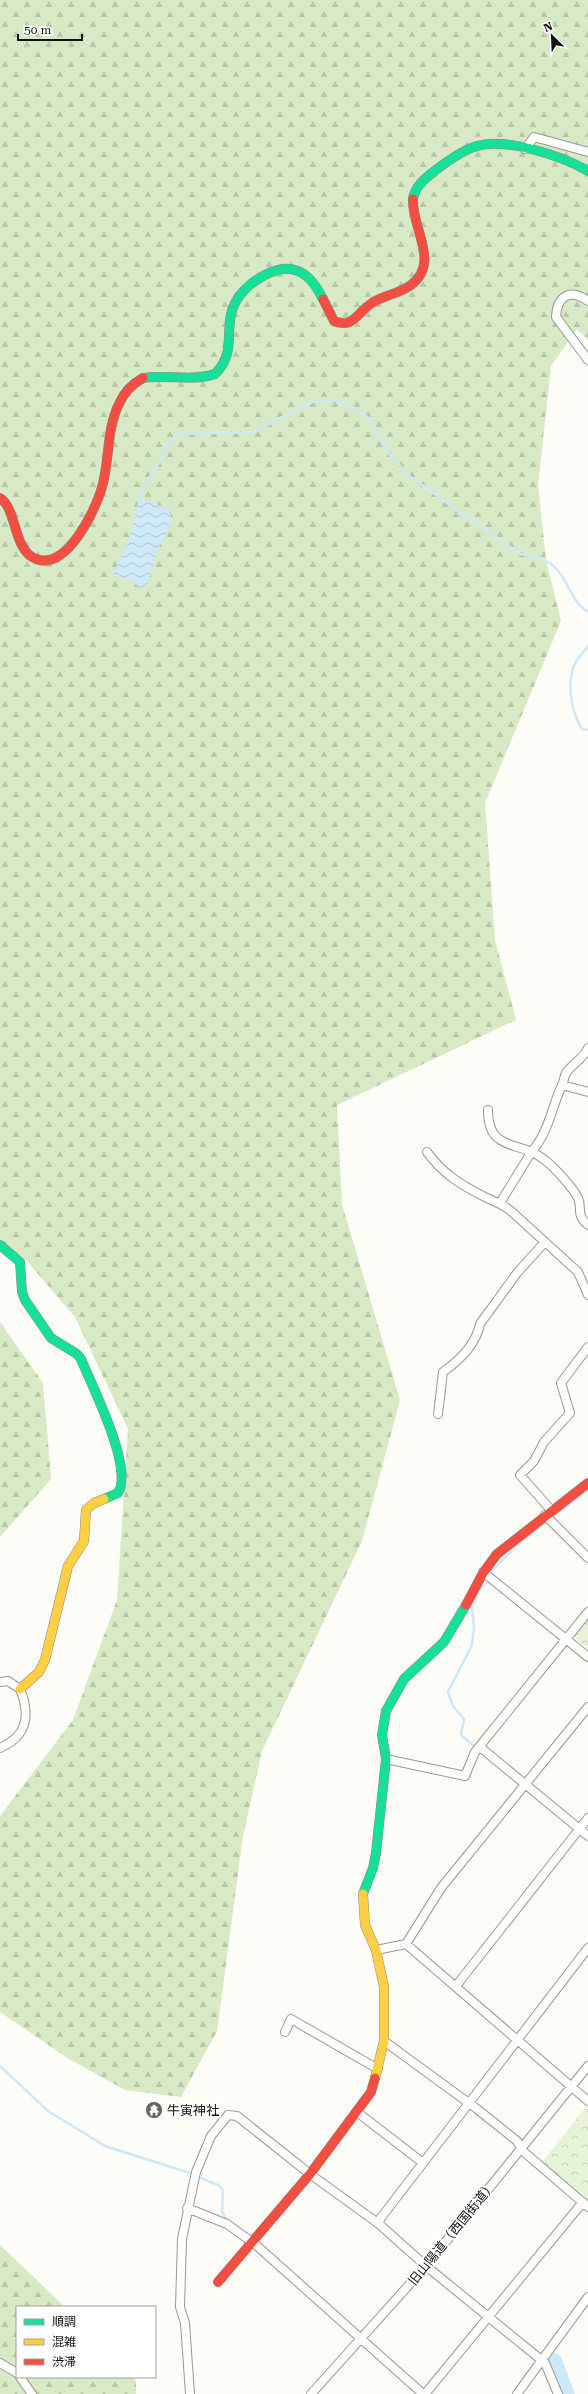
<svg xmlns="http://www.w3.org/2000/svg" width="588" height="2394" font-family="'Roboto Serif','Noto Sans JP',serif">
  <defs>
    <pattern id="forest-firs" width="22" height="20" patternUnits="userSpaceOnUse"><rect width="22" height="20" fill="#d8eac5"/><path d="M5 1l3.5 6h-7zM16 11l3.5 6h-7z" fill="#b8c8a8"/></pattern>
    <pattern id="park-crowns" width="20" height="18" patternUnits="userSpaceOnUse"><rect width="20" height="18" fill="#e7f3d7"/><path d="M2 6a3 3 0 1 1 6 0M12 15a3 3 0 1 1 6 0" fill="none" stroke="#c5cfb8"/></pattern>
    <pattern id="water-waves" width="16" height="10" patternUnits="userSpaceOnUse"><rect width="16" height="10" fill="#cde8f7"/><path d="M0 5q4-4 8 0t8 0" fill="none" stroke="#afc6d3"/></pattern>
  </defs>
  <rect width="100%" height="100%" fill="#fdfcf7"/>
  <path fill="url(#forest-firs)" d="M0,0H588V340L577,329L551,366L538,485L546,560L561,621L485,803L495,940L516,1020L337,1105L342,1204L400,1400L362,1541L262,1751L243,1836L217,2031L181,2097L125,2090L69,2059L0,2012V1816L73,1720L117,1600L128,1429L75,1317L26,1260L0,1240Z
    M0,1322L43,1383L51,1479L0,1537Z
    M0,2245L65,2307H17V2377H133L136,2381V2394H0Z"/>
  <path fill="url(#park-crowns)" d="M588,1618V1649L576,1639L575,1635Z
    M586,2107L588,2109V2201L542,2162Z"/>
  <path fill="url(#water-waves)" d="M142,500C155,504 173,506 172,522L158,550L147,585L141,589L128,579L113,575L126,547L134,522L138,502Z"/>
  <g fill="none" stroke-linecap="round" stroke-linejoin="round">
    <path stroke="#cde8f7" stroke-width="2.5" d="M139,500L143,488L165,453L169,442L178,434L253,432L312,402L326,400L341,401L369,418L388,452L409,476L520,554C531,556 541,557 550,563C568,576 569,600 588,612
      M588,646C585,651 580,655 577,660C565,679 571,711 582,729L588,730
      M553,1517L588,1490
      M493,1570L516,1546L546,1523
      M474,1746L461,1735L464,1719L453,1706L448,1692L472,1645L474,1628L472,1608L483,1583
      M0,2066L48,2111L105,2146L190,2173
      M198,2177L218,2185L223,2190L222,2211L227,2221"/>
    <path stroke="#cde8f7" stroke-width="15" d="M554,2360L567,2394"/>
    <g stroke="#979795" stroke-width="10">
      <path id="street" d="M525,149L534,137L588,152
        M588,301C570,288 557,296 556,317L588,360
        M562,1085L588,1092
        M488,1110C488,1154 521,1139 546,1161C554,1167 574,1189 578,1198C583,1210 575,1214 588,1225
        M427,1152C443,1174 461,1185 485,1197C495,1202 503,1204 512,1212L578,1272L588,1295
        M500,1203L532,1151C549,1132 552,1106 562,1085C564,1081 564,1077 566,1073C572,1064 584,1058 588,1048
        M438,1414L443,1372C460,1360 476,1345 480,1324L517,1273L544,1243
        M551,1510L520,1475L534,1461L544,1442L570,1413L561,1383L588,1347
        M545,1515L588,1558
        M483,1572L588,1657
        M0,1682L8,1681L20,1689C31,1716 27,1736 0,1748
        M480,1747L588,1836
        M386,1759L465,1776L475,1752L588,1612
        M406,1944L588,2101
        M376,1950L406,1944L441,1888L588,1707
        M456,1986L588,1818
        M285,2032L291,2019L378,2069
        M384,2041L477,2109L517,2141L524,2152L588,2207
        M357,2112L423,2163
        M187,2208L227,2224L256,2245L423,2394
        M0,2363L17,2373
        M20,2377L32,2394
        M190,2394L185,2323L180,2307L182,2239L196,2172L211,2136L228,2115L237,2116L310,2174L379,2224
        M311,2394L426,2266L588,2066
        M425,2394L583,2202
        M517,2394L588,2297
        M558,2394L545,2363L426,2266L379,2224L380,2219L588,1948"/>
    </g>
    <g stroke="#8e8d8b" stroke-width="10">
      <path id="fast" d="M413,199C415,185 427,177 437,169C448,161 461,151 474,147C503,136 562,156 588,171
        M143,378C167,374 192,382 215,374C244,345 212,316 251,284C260,277 271,271 282,269C303,267 314,281 323,299
        M0,1245L20,1262L22,1292L25,1300L51,1338L77,1354L81,1359C92,1386 134,1468 118,1493L104,1499
        M363,1894L373,1868L376,1853L386,1759L382,1735L386,1711L404,1679L444,1642L466,1605"/>
    </g>
    <g stroke="#8e8d8b" stroke-width="10">
      <path id="slow" d="M20,1689L39,1672L45,1660L68,1566L84,1541L86,1510L94,1503L104,1499
        M363,1894L365,1925L376,1950L384,1987V2041L375,2078"/>
    </g>
    <g stroke="#8e8d8b" stroke-width="10">
      <path id="jam" d="M323,299L334,321C354,329 357,312 372,303C384,295 399,294 411,285C441,263 411,227 413,199
        M0,498C17,508 13,551 36,559C67,571 96,509 102,487C110,460 106,430 119,404C124,392 132,384 143,378
        M466,1605L483,1573L497,1554L588,1483
        M218,2282L310,2174L371,2092L375,2078"/>
    </g>
    <use href="#street" stroke="#fffffe" stroke-width="8"/>
    <use href="#fast" stroke="#16e098" stroke-width="9"/>
    <use href="#slow" stroke="#ffcf43" stroke-width="9"/>
    <use href="#jam" stroke="#f24e42" stroke-width="9"/>
  </g>
  <defs>
    <g id="temple-disc" transform="scale(0.9)"><circle r="9.5" fill="#646362" stroke="#fff"/><path d="M0-6L5-2H3V0L6.5 2.5H4V6H1.5V3h-3V6H-4V2.5H-6.5L-3 0V-2H-5Z" fill="#fff"/></g>
  </defs>
  <g fill-rule="evenodd">
    <use href="#temple-disc" x="154" y="2110"/>
  </g>
  <g text-anchor="middle" dominant-baseline="central" stroke-width="4" stroke-linejoin="round" paint-order="stroke">
    <g font-size="13" fill="#111" stroke="#fff" text-anchor="start">
      <text x="167" y="2110">牛寅神社</text>
    </g>
    <g font-size="13" fill="#111" stroke="#fff">
      <text transform="translate(452 2233) rotate(-51)">旧山陽道（西国街道）</text>
    </g>
  </g>
  <rect x="16" y="2306" width="140" height="72" fill="#ffffff" stroke="#a0a0a0"/>
  <rect x="24" y="2319" width="20" height="6" fill="#16e098" stroke="#a0a0a0"/>
  <text x="52" y="2326" font-size="12" fill="#111111">順調</text>
  <rect x="24" y="2339" width="20" height="6" fill="#ffcf43" stroke="#a0a0a0"/>
  <text x="52" y="2346" font-size="12" fill="#111111">混雑</text>
  <rect x="24" y="2359" width="20" height="6" fill="#f24e42" stroke="#a0a0a0"/>
  <text x="52" y="2366" font-size="12" fill="#111111">渋滞</text>
  <g transform="translate(552 36) rotate(336)" stroke="#ffffff" stroke-width="3" paint-order="stroke">
  <path d="M0-3L7 15L0 10L-7 15Z" fill="#111111"/>
  <text y="-6" font-size="11" font-weight="bold" text-anchor="middle" fill="#111111">N</text>
  </g>
  <path d="M18 34v6h64v-6" fill="none" stroke="#111111" stroke-width="2"/>
  <text x="24" y="34" font-size="12" fill="#111111" stroke="#ffffff" stroke-width="3" paint-order="stroke">50 m</text>
</svg>
